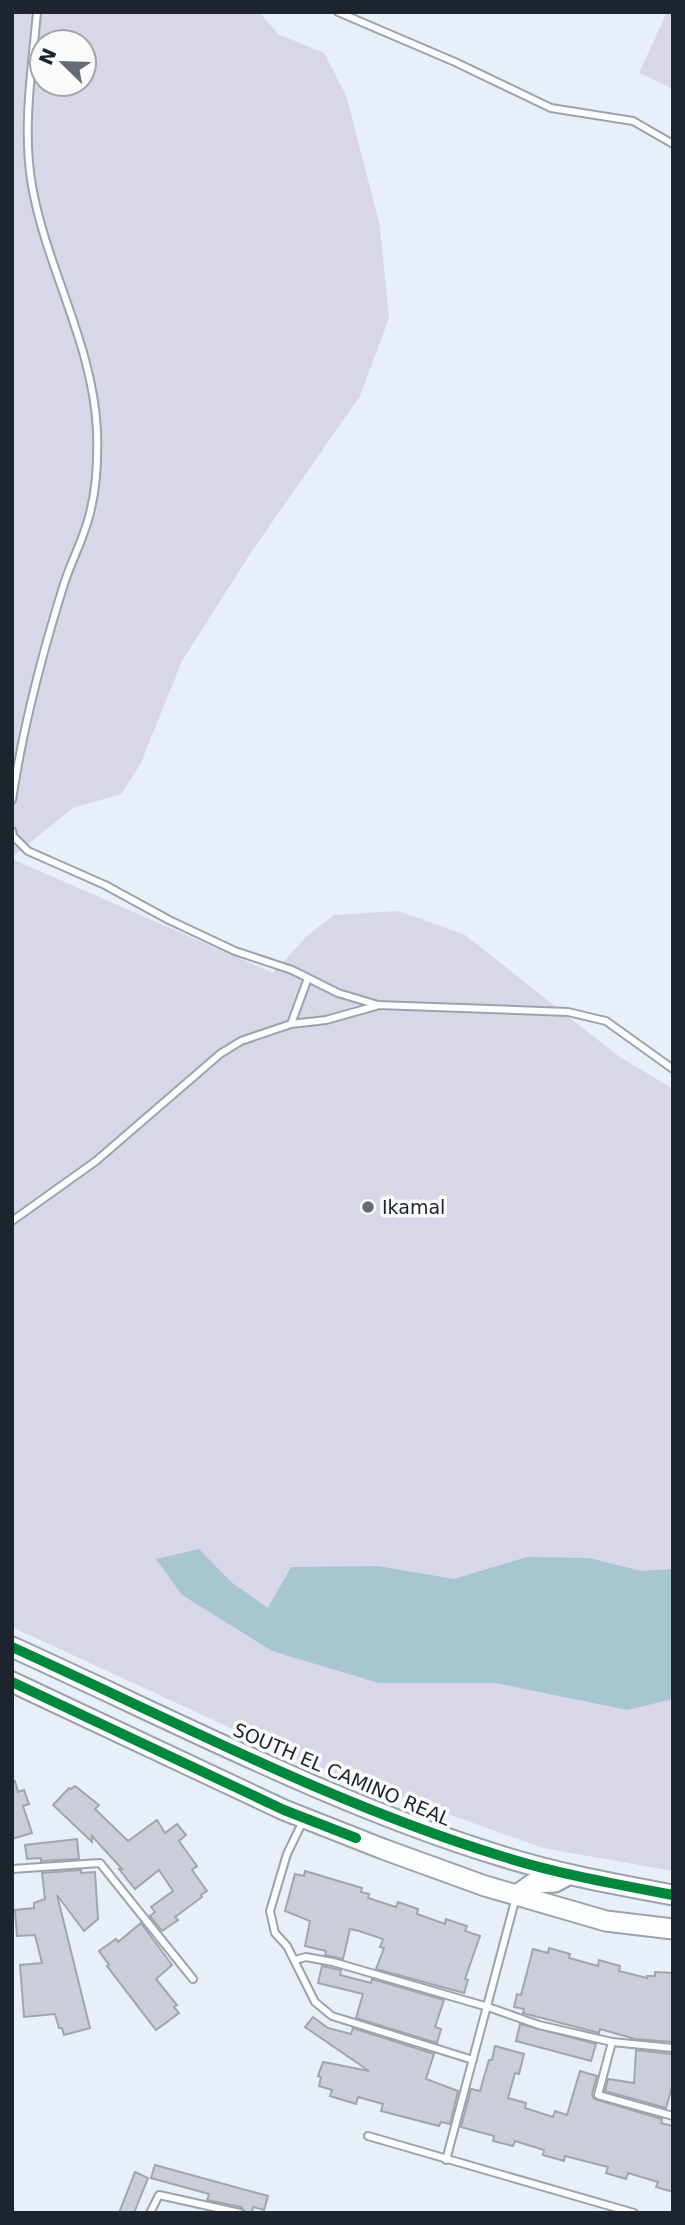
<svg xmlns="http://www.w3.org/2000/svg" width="685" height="2225" font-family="'DejaVu Sans',sans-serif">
  <rect width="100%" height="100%" fill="#e8eff8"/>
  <path fill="#d7d7e8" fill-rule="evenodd" d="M12,12H259L278,34L324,53L346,95L380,226L389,318L360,396L252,551L182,661L140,765L121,794L73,808L12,857ZM42,42H84V84H42Z
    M667,12H673V89L639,73Z
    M12,859L273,973L307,936L334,915L399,911L465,935L617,1055L673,1089V1871L543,1848L306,1763L12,1627Z"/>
  <path fill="#a8c6d0" d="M199,1549L231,1582L268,1608L291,1567L378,1566L454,1579L527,1557L589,1558L642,1571L673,1569V1699L627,1710L496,1683H379L272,1651L182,1595L156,1559Z"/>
  <path fill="#c9ced8" stroke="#a1a5ae" stroke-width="2" d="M15,1781L18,1792L24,1790L29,1804L23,1806L32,1833L12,1839V1782Z
    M75,1786L99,1805L95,1809L128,1841L157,1820L165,1833L177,1824L186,1835L179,1841L197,1866L192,1870L207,1891L201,1895L202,1897L175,1917L178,1920L162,1931L150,1916L155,1912L151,1907L173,1891L159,1870L135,1889L119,1869H122L92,1836V1842L53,1805L69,1788L71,1789Z
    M77,1839L79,1859L41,1861V1858L27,1859L25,1845Z
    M81,1870V1873L95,1872L98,1919L84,1931L57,1895L90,2028L64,2035L62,2028H59L55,2014L24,2017L20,1965L42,1963L35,1935L17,1936L15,1910L34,1908V1903L45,1899L42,1873Z
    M305,1871L362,1888L361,1892L369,1894L368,1898L396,1907L398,1902L418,1909L417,1914L445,1924L446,1919L467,1926L465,1931L480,1936L465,1979L468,1980L464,1993L376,1969L384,1948L380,1947L383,1939L359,1931L350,1929L343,1959L325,1955L326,1951L305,1946L310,1921L285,1911L295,1874L304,1876Z
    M141,1923L172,1965L156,1979L177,2005L174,2007L179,2013L156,2030L107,1966L109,1965L99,1951L116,1939L118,1942Z
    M549,1948L570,1954L569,1958L598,1966L599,1960L620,1966L619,1971L647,1978V1976H655V1972L673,1973V2042L635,2039L600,2029L599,2033L523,2013L524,2009L514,2007L517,1994L521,1995L533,1949L548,1953Z
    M322,1966L341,1970L340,1975L371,1983L372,1979L444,2000L435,2027L441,2029L437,2043L356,2018L363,1994L318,1983Z
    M313,2017L328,2028L351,2034L353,2028L434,2054L426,2079L458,2091L450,2124L441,2122L439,2126L381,2111L383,2104L358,2097L356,2104L330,2096L332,2090L319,2086L321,2077L318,2076L323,2062L369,2071L305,2027Z
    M520,2024L596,2044L591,2061L516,2041Z
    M495,2046L524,2054L519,2074L515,2073L508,2098L526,2103L525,2108L553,2117L555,2111L567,2115L580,2071L597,2076L592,2094L594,2099L662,2119L661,2123L673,2126V2192L656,2187L658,2182L628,2173L626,2179L606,2173L608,2167L565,2156L564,2161L543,2155L544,2150L515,2141L513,2146L493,2141L494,2136L461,2127L471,2089L480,2091L489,2060H492Z
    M636,2050L673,2054V2083L666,2108L605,2091L608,2079L634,2083Z
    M155,2165L268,2196L264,2210L253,2207L252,2213H246L241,2207L207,2200L209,2194L151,2178Z
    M135,2172L148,2178L134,2213H119Z"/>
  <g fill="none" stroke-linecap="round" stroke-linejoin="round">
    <g stroke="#9da3ac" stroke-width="10">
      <path id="lane" d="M338,12L455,62L551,108L633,121L673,144
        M12,800C23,727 42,654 64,584C71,562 82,542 88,520C97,491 98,461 97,431C93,344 47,270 32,186C22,129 32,69 37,12
        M12,831L13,836L28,851L105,885L169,920L235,951L292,970L338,993L378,1005L568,1012L606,1021L673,1069
        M291,1024L308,978
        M12,1221L96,1161L220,1054L241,1041L291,1024L326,1020L376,1006
        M304,1819L287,1854L270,1911L275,1933L287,1946L315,2002L332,2016L473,2060
        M12,1869L100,1863L193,1979
        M295,1960L306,1957L333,1962L488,2007L539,2025L612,2042
        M673,2048L612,2042L598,2095L673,2116
        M368,2136L634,2213
        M446,2160L516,1897
        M150,2213L159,2195L240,2213"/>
    </g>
    <g stroke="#9da3ac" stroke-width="23">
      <path id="primary" d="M12,1647C171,1719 334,1805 501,1856C558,1874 615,1884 673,1895
        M12,1682L284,1810L383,1849L485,1886L606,1921L673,1929
        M517,1895L534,1883L555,1882L568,1875"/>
    </g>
    <use href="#lane" stroke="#fcfdfe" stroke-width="6"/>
    <use href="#primary" stroke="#fcfdfe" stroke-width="19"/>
    <g stroke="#fafafa" stroke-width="15">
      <path id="cycleway" d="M12,1647C171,1719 334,1805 501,1856C558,1874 615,1884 673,1895
        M12,1682L284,1810L356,1838"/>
    </g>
    <use href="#cycleway" stroke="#00873e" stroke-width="10"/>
  </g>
  <circle fill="#646b75" stroke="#fafafa" stroke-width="2.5" cx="368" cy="1207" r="7"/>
  <g text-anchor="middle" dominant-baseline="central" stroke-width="7" stroke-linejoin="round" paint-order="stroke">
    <g font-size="19" fill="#1d242e" stroke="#fafafa" text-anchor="start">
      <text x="382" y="1207">Ikamal</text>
    </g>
    <g font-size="19" fill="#1d242e" stroke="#fafafa">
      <text transform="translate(342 1774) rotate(23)">SOUTH EL CAMINO REAL</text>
    </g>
  </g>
  <rect width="685" height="2225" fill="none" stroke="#1d242e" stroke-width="28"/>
  <g transform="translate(63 63) rotate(293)"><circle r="33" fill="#fafafa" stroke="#a2a4a8" stroke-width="2"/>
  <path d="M0-5L12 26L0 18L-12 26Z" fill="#646b75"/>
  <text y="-10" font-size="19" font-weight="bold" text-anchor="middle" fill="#1d242e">N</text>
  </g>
</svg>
